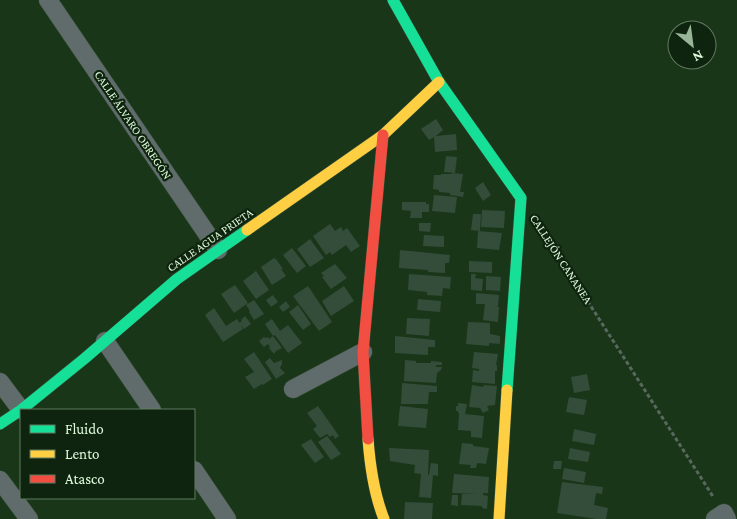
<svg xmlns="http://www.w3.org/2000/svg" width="737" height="519" font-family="'Crimson Pro',serif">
  <rect width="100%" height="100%" fill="#193619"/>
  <path fill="#334d3a" d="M436,119L443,130L436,136L456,134L457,150L435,152L434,137L429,140L421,129Z
    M446,156L457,157L455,173L444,172Z
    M452,173L463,174L460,192H464L463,197L450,195V193L439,192V190L433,189L434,175H441V174H452Z
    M483,182L491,195L483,201L475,188Z
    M434,195L457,197L455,213L432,211Z
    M402,202H426V204H429V212H422V218H410L411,211L402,210Z
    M482,210L505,211L504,228L481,227Z
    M473,214H481L480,231L471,230Z
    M419,223H431L430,232L419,231Z
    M330,224L335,231L341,227L343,231L347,228L360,246L351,252L346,245L332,255L330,252L326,255L313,236Z
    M478,231L502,233L499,250L477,248Z
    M424,235L444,236V247L423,246Z
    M310,239L324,258L310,267L297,249Z
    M292,248L306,266L297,273L283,255Z
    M400,250L450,255L449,263H445V273L428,272V270L399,268Z
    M274,258L275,259H276L283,269H281L286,276L272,285L261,267Z
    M469,261L492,262V273L469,272Z
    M335,264L347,278L331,289L322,277L324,276L321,273Z
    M256,271L269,290L256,299L243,281Z
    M409,274L451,277L450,289L443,288L442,296L427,295V292L408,290Z
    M471,274H476L475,278L483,279L482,291L471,290Z
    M486,276L501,277L500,291L486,290Z
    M235,285L248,303L234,313L221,294Z
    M308,286L332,322L319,331L293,296Z
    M344,286L354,301L331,316L322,301Z
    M476,293L499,295L498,306L497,307H499L498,322L483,320L485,304H476Z
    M273,295L278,302L271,307L266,300Z
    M418,299L441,301L440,312L417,310Z
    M254,300L264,314L254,320L249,312L250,311L246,305Z
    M286,301L290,307L283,312L279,307Z
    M298,305L311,324L303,330L289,312Z
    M214,308L226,326L237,319L243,329L223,342L205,315Z
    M245,316L251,324L244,329L239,323L242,321L241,320Z
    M407,318L430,319L429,336L406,334Z
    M272,319L280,331L288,325L302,343L288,353L275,335L273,336L265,324Z
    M468,322L490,323V334L500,336V344L489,343V346L466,344Z
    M273,336L282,348L276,351L274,354L269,348L270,347L268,344L264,347L259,341L264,337L265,338L268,337L269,339Z
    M395,336L435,340V347H428V355L395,353Z
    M254,352L272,379L263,385L262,384L254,389L245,377L254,372L244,359Z
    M474,352L498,354L496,365H497V371H495V384L472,382L473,370L479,371V369L472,368Z
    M270,358L274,363L282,360V364L280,368L285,373L276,379L265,362Z
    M405,360L416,361V363H431V361L442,362V365H436V367H442L441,370L437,373L436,383L404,381Z
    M587,374L590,390L574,393L571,377Z
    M402,383L437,386V392H429L428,404H401Z
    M472,385L483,387L484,385L497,386L495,405L487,406L489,410L483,413L480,408L469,407Z
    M569,397L587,400L584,415L566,412Z
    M458,403L467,404L465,414L484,416L482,438L471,437V431L458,430L459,413H458V411H456V406H458Z
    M318,406L339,436L335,439L333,435L330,437L327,434L320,438L313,429L317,426L307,413Z
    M400,406L428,409L426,428L398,426Z
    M574,429L596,434L594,445L572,441Z
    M327,436L341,454L331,460L318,442Z
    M311,439L324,457L315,463L301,445Z
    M462,443L473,444V446L489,448L486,464L477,463L476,468H470L471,465L459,464Z
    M389,448L429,450L428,475H429L431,463L438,464V476L433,475L431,498L419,497L421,474L414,473L415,465L390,461Z
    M570,448L590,452L588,462L568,459Z
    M554,461H562L561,469H553Z
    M564,468L586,472L584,483L562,479Z
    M454,474L489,477L488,493H483V495L488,496L487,509L482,508V506L461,505L462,494H478L452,493Z
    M562,482L603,487L602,494L596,493L594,505L608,508L606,519H597L557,513Z
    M452,495H458V506L451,505Z
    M405,502L433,503L432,519H404Z"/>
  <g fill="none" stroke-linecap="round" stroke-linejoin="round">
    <g stroke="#374f37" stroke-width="19">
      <path id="street" d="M48,0L218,250
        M105,341L152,410
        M0,382L21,410
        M293,389L363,352
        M194,470L227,519
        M0,480L29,519
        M715,519L724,513L727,519"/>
    </g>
    <g stroke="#374f37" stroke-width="12">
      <path id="fast" d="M393,0L439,82L521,198L507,390
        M0,424L21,410L84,359L177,279L247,230"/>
    </g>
    <g stroke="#374f37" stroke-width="12">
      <path id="slow" d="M247,230L383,135L439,82
        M368,439C370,466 374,494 384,519
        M499,519L507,390"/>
    </g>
    <g stroke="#374f37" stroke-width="12">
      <path id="jam" d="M368,439L363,352L383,135"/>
    </g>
    <path stroke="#59685f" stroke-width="3" stroke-dasharray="4 2.5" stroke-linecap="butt" d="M542,230L714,498"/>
    <use href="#street" stroke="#606c6b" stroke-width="18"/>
    <use href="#fast" stroke="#16e098" stroke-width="11"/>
    <use href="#slow" stroke="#ffcf43" stroke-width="11"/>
    <use href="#jam" stroke="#f24e42" stroke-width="11"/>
  </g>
  <g text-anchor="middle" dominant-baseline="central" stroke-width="4.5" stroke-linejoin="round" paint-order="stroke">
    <g font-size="12" fill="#defadb" stroke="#0e240e">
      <text transform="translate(133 125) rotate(56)">CALLE ÁLVARO OBREGÓN</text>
      <text transform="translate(210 240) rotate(-35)">CALLE AGUA PRIETA</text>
      <text transform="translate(561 259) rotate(57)">CALLEJÓN CANANEA</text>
    </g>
  </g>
  <rect x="20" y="409" width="175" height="90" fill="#0e240e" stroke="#617a60"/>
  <rect x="30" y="425" width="25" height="8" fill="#16e098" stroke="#617a60"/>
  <text x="65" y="434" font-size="15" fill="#defadb">Fluido</text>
  <rect x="30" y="450" width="25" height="8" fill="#ffcf43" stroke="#617a60"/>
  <text x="65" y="459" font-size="15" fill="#defadb">Lento</text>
  <rect x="30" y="475" width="25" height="8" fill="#f24e42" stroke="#617a60"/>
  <text x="65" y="484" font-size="15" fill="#defadb">Atasco</text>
  <g transform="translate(692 45) rotate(151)"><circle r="24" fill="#0e240e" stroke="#617a60"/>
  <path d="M0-4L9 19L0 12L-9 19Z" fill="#99b597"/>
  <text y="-8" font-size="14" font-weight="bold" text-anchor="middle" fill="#defadb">N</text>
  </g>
</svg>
